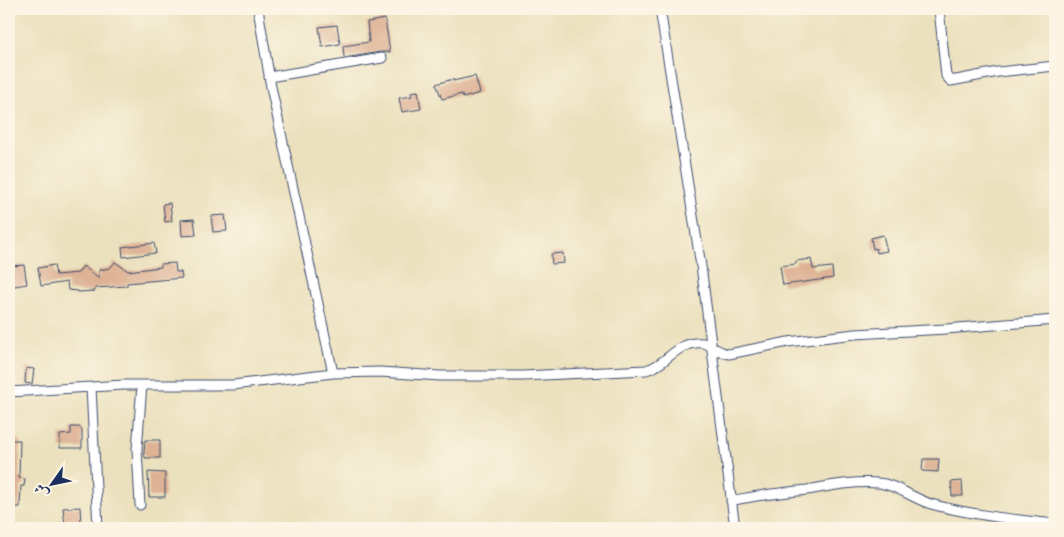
<svg xmlns="http://www.w3.org/2000/svg" width="1064" height="537" font-family="'IM FELL DW Pica',Amiri,serif">
  <rect width="100%" height="100%" fill="#fcf5e5"/>
  <filter id="ink" filterUnits="userSpaceOnUse"><feTurbulence type="fractalNoise" baseFrequency=".02" numOctaves="2"/><feDisplacementMap in="SourceGraphic" scale="10" xChannelSelector="R" yChannelSelector="G"/><feConvolveMatrix kernelMatrix="1 2 1 2 8 2 1 2 1" color-interpolation-filters="sRGB"/></filter>
  <filter id="wash" filterUnits="userSpaceOnUse"><feTurbulence type="fractalNoise" baseFrequency=".0096" numOctaves="4" result="noise"/><feDisplacementMap in="SourceGraphic" scale="20" xChannelSelector="R" yChannelSelector="G"/><feGaussianBlur stdDeviation="1.12" result="paint"/><feColorMatrix in="noise" values="0 0 0 0 0 0 0 0 0 0 0 0 0 0 0 0 0 1.4 0 .05"/><feComposite in="paint" operator="in"/></filter>
  <g filter="url(#wash)">
    <rect width="100%" height="100%" fill="#ece1be"/>
    <g id="blocks">
      <path fill="#deb295" d="M385,19L390,52H381L344,58L343,46L369,42L367,22Z
        M337,25L340,44L322,47L319,27Z
        M475,76L480,93L463,98L462,94L442,99L436,84L453,79V81Z
        M418,91L421,109L402,112L399,98L412,96L411,92Z
        M170,203L172,221L165,222L163,204Z
        M225,215L227,231L213,232L211,216Z
        M194,219L196,235L182,236L181,220Z
        M883,235L887,251L877,253L876,248L873,249L871,238Z
        M154,243L156,253L123,257L122,247Z
        M563,253L564,263L552,264L551,254Z
        M811,259L813,269L832,267L833,278L783,285L780,266L796,264V261Z
        M115,262L128,271L161,267V264L175,263L176,272H181L182,278L127,283V286L95,288V291L78,292V291L68,290L67,282L41,286L38,268L54,265L56,275L78,273L83,266L99,278V270L110,268Z
        M24,265L27,284L9,287V271L12,266Z
        M26,368L34,369L32,384L25,383Z
        M71,427H79L82,429V448H60V435L71,434Z
        M9,440H20L19,478L25,479L24,486H21L20,507H9V479L11,459H9Z
        M145,440H160V458H145L144,452Z
        M923,459H939L938,472L922,471Z
        M148,472L165,473V497H149Z
        M962,481L963,496H952L951,482Z
        M80,507L81,523L65,525L63,508Z"/>
    </g>
  </g>
  <g filter="url(#ink)">
    <use href="#blocks" fill-opacity="0" stroke="#3a4a6c" stroke-width="1"/>
    <g fill="none" stroke-linecap="round" stroke-linejoin="round">
      <g stroke="#3a4a6c" stroke-width="11">
        <path id="minor" d="M258,9L271,87L333,373
          M660,9L701,266L735,528
          M939,9L946,76L951,81L998,72L1055,66
          M269,77L382,58
          M91,387L98,528
          M9,392L124,385H233L333,373L380,372L440,376H523L646,370C667,365 677,340 703,343C712,345 719,353 729,354L788,342L855,334L946,329L1055,320
          M731,501C756,495 781,493 807,490C830,486 854,481 878,483C895,484 914,499 931,504C971,515 1014,520 1055,524
          M140,505L137,449L142,385"/>
      </g>
      <use href="#minor" stroke="#fff" stroke-width="9"/>
    </g>
  </g>
  <rect width="1064" height="537" fill="none" stroke="#fcf5e5" stroke-width="30"/>
  <g transform="translate(52 484) rotate(237)" stroke="#fcf5e5" stroke-width="4" paint-order="stroke">
  <path d="M0-4L9 19L0 12L-9 19Z" fill="#1b2f5e"/>
  <text y="-8" font-size="14" font-weight="bold" text-anchor="middle" fill="#1b2f5e">ش</text>
  </g>
</svg>
